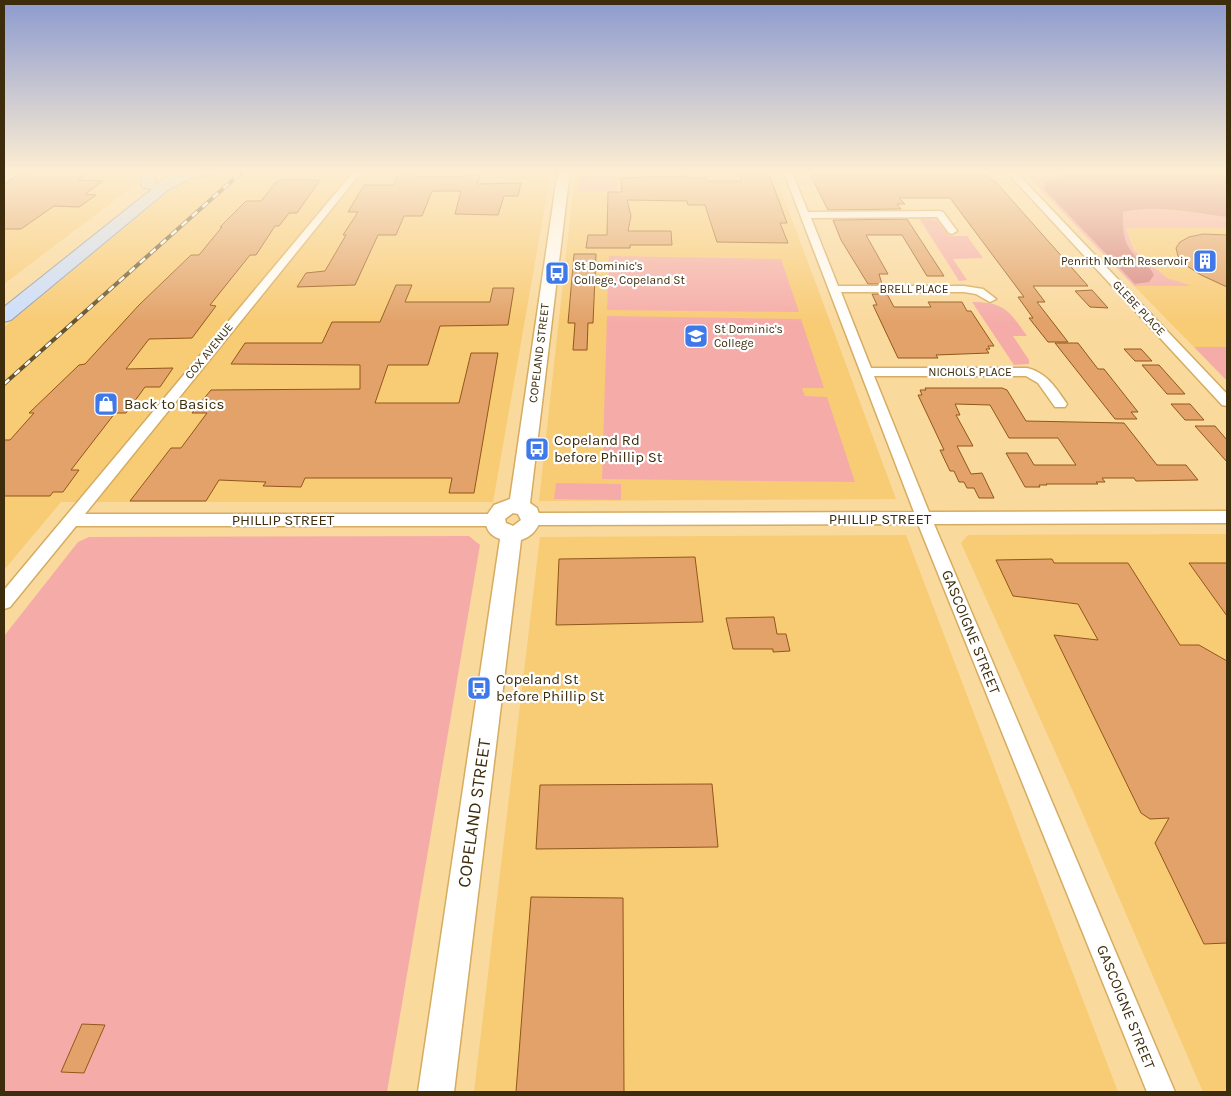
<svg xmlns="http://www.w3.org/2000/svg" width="1231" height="1096" font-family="Karla,sans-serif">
  <rect width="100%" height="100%" fill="#fad99d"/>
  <path fill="#f8cb75" d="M25,170L130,171L140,177L136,184L4,284V183Z
    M551,171L493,502H61L4,570V327L162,197L191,178L216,172Z
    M774,171L896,499L539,501L575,173Z
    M1126,227L1227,228V347H1194L1134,286H1190L1167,278L1134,250Z
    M1227,534V1092H1203L1075,796L961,543L968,535Z
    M906,535L1118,1092H474L540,537Z"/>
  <path fill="#f5aca9" d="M1227,170V228H1126L1134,250L1167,278L1192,286H1134L1023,171Z
    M579,174H617V182H579Z
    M579,183H617V191H578Z
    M919,218L937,220L949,236H967L983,258L953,259L967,280L959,281Z
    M609,256L781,259L799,312L607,310Z
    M972,302C1005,302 1009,311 1027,336H1013L1029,360V364L1014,365Z
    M607,316L801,319L824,388H802L805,396L827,397L855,482L602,479Z
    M1194,347H1227V381Z
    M556,483L621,484V500L554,499Z
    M469,536L480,545L387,1092H4V636L78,542L89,537Z"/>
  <path fill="#d88784" d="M1227,173V217C1194,213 1157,204 1123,212C1123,226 1122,240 1132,252C1139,261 1149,264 1154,275L1149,282L1135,284L1044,189L1046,182L1065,174Z"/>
  <path fill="#e2a269" stroke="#925719" d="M34,170H94L78,180L103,181L85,194L96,195L79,207L54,206L21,229H4V184L21,173L29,174Z
    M399,173H416L414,177H465L466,175H480L477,184L521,183L518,196H504L498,215L455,214L461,191H432L422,216H404L396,235H378L355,285L297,287L306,273L325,271L346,235H343L358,212H348L364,185H393Z
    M740,174H769L787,223H780L788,243L717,242L705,205H688L687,201L627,200L631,216L628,231H671L672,245H630V248H586L588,235H607L608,192H622L621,178L687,176L688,178H705L706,181H742Z
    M814,175H987L992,181H995L1088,286H1033L1045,302H1037L1068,342H1048L1029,318H1033L1018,297H1024L950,198H899L905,204H897L901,209L828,210L811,176Z
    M283,180H320L297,213H289L279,226H275L256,255H250L210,305L216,306L192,338L149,339L126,369L173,368L160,387H145L126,413H115L71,470H79L63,492H53L50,496H4V440H10L34,413H29L79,365L85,364L139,305L191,255H199L222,227H220L246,201H261L277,181Z
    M907,219L944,276H927L902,235H866L888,274H879L882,284H868L841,240L833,220Z
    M1203,234L1227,235V287L1201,275L1187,266L1178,256L1176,248L1180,242L1189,237Z
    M574,254H596L593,323H588L587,350H573L575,323H568Z
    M396,285H412L405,302H490L493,288H514L508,325L440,326L428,365H388L375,403H459L471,353H498L474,493H449L452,478H305L301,487L263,486L266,482L219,480L206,501H130L171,448H181L207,413H192L211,390L360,389V365L231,364L245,343H322L332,322H380Z
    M1092,290L1108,308L1090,307L1075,291Z
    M872,294H887L894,307H931L928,302H962L967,311H971L994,346H988L990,349H986L989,353L936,355L938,358H898L873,305H877Z
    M1055,343H1078L1098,369H1104L1138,412H1131L1137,419H1115Z
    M1124,349H1141L1152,361H1135Z
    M1142,365H1159L1185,394H1167Z
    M925,388H1002L1007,390L1026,421L1124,423L1157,465H1186L1198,480L1136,481L1134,478H1102L1105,482H1096L1098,484H1046L1047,485H1039L1040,487H1025L1006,453H1027L1034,465H1076L1058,438H1009L990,405L955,404L960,415H956L973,446H957L971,474L982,473L994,498H979L974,488H967L964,482H959L954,471H950L940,450H944L918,395H922L920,390H926Z
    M1171,404H1190L1204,420H1185Z
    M1195,426H1215L1227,440V462Z
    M695,557L703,622L556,625L559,559Z
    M1052,559L1054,563H1128L1180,645H1199L1227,661V943L1204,944L1155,843L1169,818L1150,819L1141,813L1054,635L1098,640L1078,604L1013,596L996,560Z
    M1189,563H1227V616Z
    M774,617L777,634H786L790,651L773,652V649H733L726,618Z
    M712,784L718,847L536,849L540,785Z
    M531,897L623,898L624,1092H516Z
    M82,1024L105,1025L84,1073L61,1072Z"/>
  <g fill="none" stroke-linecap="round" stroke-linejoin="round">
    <g stroke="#d5ac60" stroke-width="3">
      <path id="minor" d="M355,170H363L85,514H494L500,516L502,520L500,524L494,526H76L10,607L4,609V590Z
        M783,170H791L808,212L940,211L943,212L957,231L952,234L949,233L937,217L811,218L838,286H964L983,289L996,299L990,302L976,294L964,292H841L871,368H1027C1047,373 1056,388 1067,404L1065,407H1055L1038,383L1026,376H874L929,512L1227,511V523L934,524L1175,1092H1147L918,524L532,525L526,523L524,519L526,515L532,513L914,512Z
        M1005,170H1014L1227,394V406L1222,405Z"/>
    </g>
    <g stroke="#d5ac60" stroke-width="3">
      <path id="tertiary" d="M558,170H570L530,503L537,508L541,520C536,531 532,536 521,540L454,1092H418L500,539C489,535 486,529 485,518L494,505L510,499ZM513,513L518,514L521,520L513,526L506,523L505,519Z"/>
    </g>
    <g stroke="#929aa7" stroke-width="2">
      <path id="trunk" d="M134,170H154L156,173L154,186L175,170H220L218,173L192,178L168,190L11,320L4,322V307L152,189L143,188L141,185L142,175Z"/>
    </g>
    <use href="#minor" fill="#fff" fill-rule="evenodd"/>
    <use href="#tertiary" fill="#fff" fill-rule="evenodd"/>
    <use href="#trunk" fill="#ccdefc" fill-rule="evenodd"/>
    <g stroke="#65522b" stroke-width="4">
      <path id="rail" d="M4,384L244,170"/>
    </g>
    <use href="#rail" stroke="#fff" stroke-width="2.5" stroke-dasharray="7" stroke-linecap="butt"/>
  </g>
  <linearGradient id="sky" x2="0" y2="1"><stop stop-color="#8c9acf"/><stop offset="0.53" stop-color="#fdeed3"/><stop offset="1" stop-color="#fdeed3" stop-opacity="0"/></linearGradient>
  <rect width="1231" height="323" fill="url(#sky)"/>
  <defs>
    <g id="building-square" transform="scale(1.25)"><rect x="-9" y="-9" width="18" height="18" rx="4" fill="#3f79e9" stroke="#fff"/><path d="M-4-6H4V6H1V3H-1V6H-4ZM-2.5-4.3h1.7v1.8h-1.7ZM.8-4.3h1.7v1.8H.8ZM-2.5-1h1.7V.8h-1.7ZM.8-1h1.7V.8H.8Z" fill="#fff"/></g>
    <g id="bus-square" transform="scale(1.25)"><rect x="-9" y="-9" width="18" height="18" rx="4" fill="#3f79e9" stroke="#fff"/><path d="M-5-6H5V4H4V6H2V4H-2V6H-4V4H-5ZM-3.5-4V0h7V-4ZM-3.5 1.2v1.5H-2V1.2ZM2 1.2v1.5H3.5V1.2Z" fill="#fff"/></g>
    <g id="school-square" transform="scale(1.25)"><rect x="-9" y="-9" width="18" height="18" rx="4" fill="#3f79e9" stroke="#fff"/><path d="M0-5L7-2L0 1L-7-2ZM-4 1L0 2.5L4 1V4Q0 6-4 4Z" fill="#fff"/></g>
    <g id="shop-square" transform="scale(1.25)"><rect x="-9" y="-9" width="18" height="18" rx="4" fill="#3f79e9" stroke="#fff"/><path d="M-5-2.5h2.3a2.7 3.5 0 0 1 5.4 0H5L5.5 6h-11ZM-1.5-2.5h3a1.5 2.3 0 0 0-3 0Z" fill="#fff"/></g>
  </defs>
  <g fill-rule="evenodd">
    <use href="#building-square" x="1205" y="261"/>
    <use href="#bus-square" x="557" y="273"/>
    <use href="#school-square" x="696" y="336"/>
    <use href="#shop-square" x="106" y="404"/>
    <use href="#bus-square" x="537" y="449"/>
    <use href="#bus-square" x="479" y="688"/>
  </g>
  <g text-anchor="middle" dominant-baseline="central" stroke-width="4.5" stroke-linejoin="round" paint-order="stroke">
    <g font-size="12" fill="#3d2d0c" stroke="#fff" text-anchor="start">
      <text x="1188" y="261" text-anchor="end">Penrith North Reservoir</text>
      <text x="574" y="266">St Dominic's<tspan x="574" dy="14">College, Copeland St</tspan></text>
      <text x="714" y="329">St Dominic's<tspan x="714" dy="14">College</tspan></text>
    </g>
    <g font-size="12" fill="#3d2d0c" stroke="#fff">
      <text x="914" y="289">BRELL PLACE</text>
      <text transform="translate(1139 308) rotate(47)">GLEBE PLACE</text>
      <text transform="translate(209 351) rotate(-51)">COX AVENUE</text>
      <text transform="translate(539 353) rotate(-83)">COPELAND STREET</text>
      <text x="970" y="372">NICHOLS PLACE</text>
    </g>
    <g font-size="15" fill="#3d2d0c" stroke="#fff" text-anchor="start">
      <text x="124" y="404">Back to Basics</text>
      <text x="554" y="440">Copeland Rd<tspan x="554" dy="17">before Phillip St</tspan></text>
      <text x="496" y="679">Copeland St<tspan x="496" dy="17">before Phillip St</tspan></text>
    </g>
    <g font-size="15" fill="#3d2d0c" stroke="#fff">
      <text x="880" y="519">PHILLIP STREET</text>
      <text x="283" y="520">PHILLIP STREET</text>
      <text transform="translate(971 632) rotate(68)">GASCOIGNE STREET</text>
      <text transform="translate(1126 1007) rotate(68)">GASCOIGNE STREET</text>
    </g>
    <g font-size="18" fill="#3d2d0c" stroke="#fff">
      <text transform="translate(474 813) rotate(-82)">COPELAND STREET</text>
    </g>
  </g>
  <rect width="1231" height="1096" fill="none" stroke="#3d2d0c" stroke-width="10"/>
</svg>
